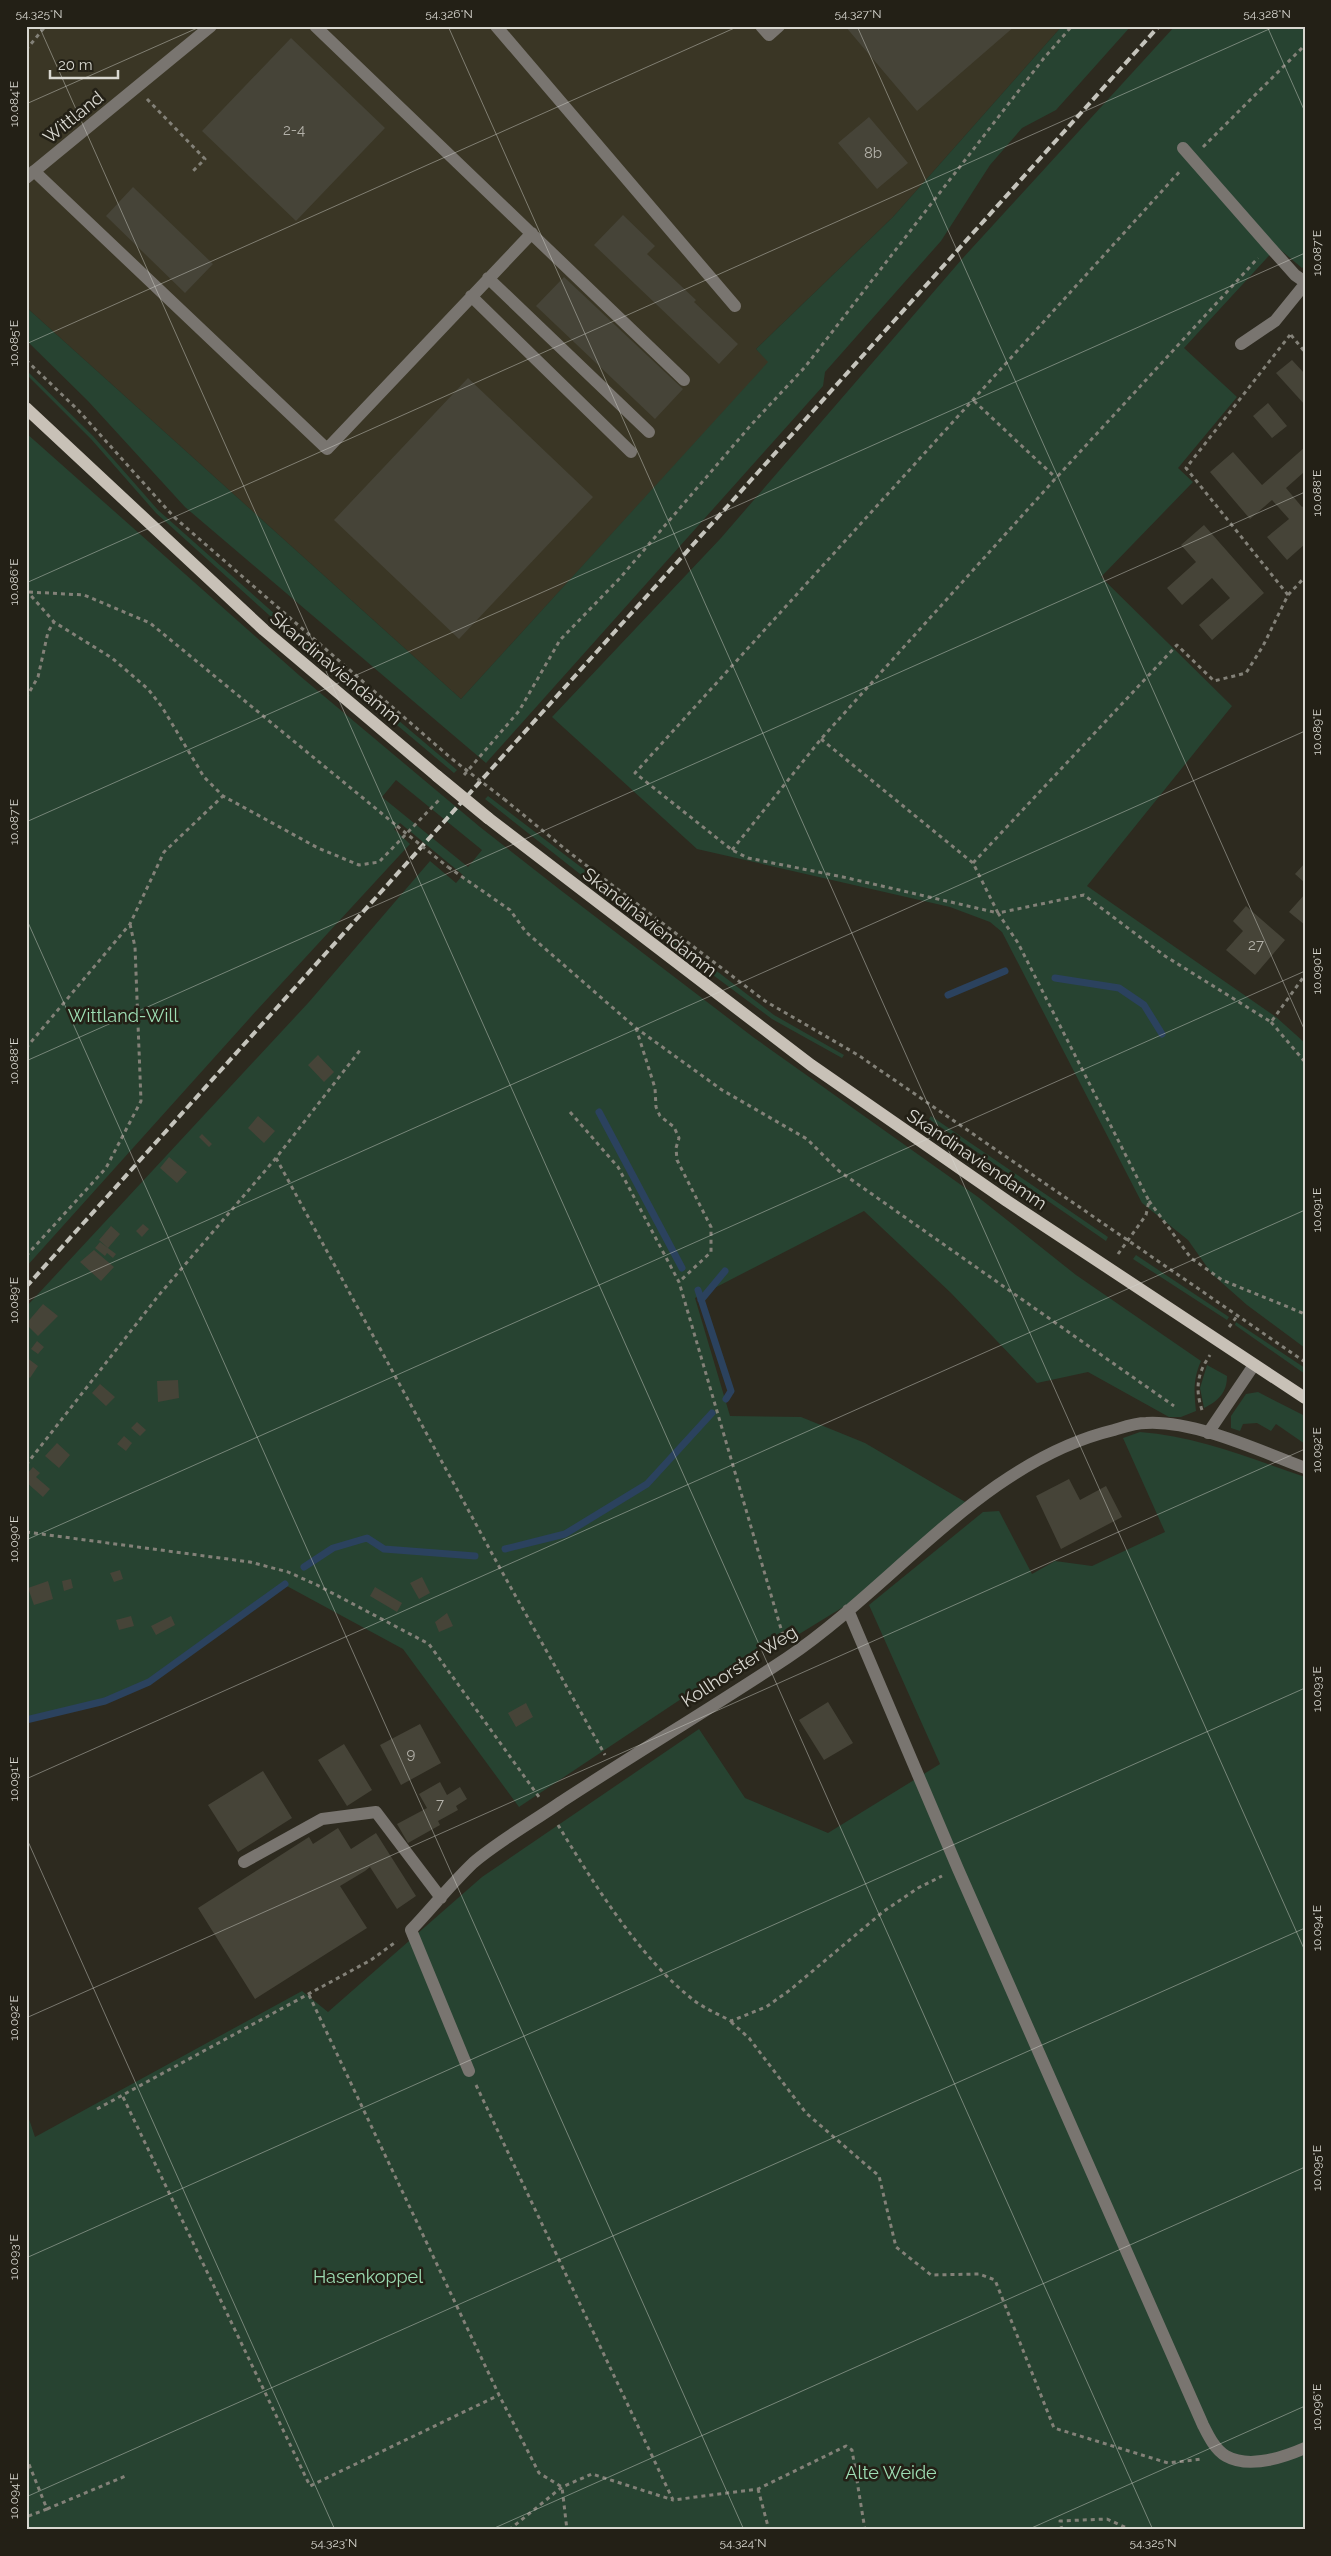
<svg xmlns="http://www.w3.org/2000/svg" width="1331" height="2556" font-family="Raleway,sans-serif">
  <rect width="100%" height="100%" fill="#2d2a1f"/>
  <path fill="#3a3625" d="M26,26H1062L893,217L756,349L769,362L461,699L26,307Z"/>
  <path fill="#274331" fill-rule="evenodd" d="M1062,26H1131L1056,110L1022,128L990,165L941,241L825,372L823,386L486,763L185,507L88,401L26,340V307L461,699L768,362L756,349L893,217Z
    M1175,26H1305V265L1302,268L1277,247L1184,348L1237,397L1178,468L1193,482L1101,577L1232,706L1087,886L1276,1017L1305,1043V1348L1247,1305L1212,1274L1188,1240L1142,1203L1002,932L990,922L950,907L697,849L552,717L721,538L962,259Z
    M26,370L93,436L158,510L313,648L457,770L454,773L310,652L156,513L91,439L26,374Z
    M26,433L300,676L480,827L563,892L753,1037L978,1197L1076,1275L1201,1361C1193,1379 1194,1392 1196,1411L1181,1417H1169L1088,1372L1037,1383L951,1293L864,1211L695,1298L730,1416L801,1417L865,1443L967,1503L853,1601L796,1636L792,1625L519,1807L403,1649L285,1585L149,1682L105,1701L26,1720V1307L309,1002L430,861L456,883L463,875L400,823L394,829L410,844L257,1010L26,1267ZM396,780L482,850L468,867L382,797Z
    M488,796L774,1015L844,1055L842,1058L772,1019L627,911L485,799Z
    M931,1116L1108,1237L1106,1241L929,1119Z
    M1136,1255L1229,1317L1227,1320L1133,1259Z
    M1236,1322L1305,1368V1374L1235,1325Z
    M1207,1365L1227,1376C1227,1393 1218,1401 1204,1408L1200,1388Z
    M1258,1392L1305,1416V1444L1276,1424L1271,1431L1257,1423L1243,1424L1240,1431L1231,1428V1416L1246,1394Z
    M1140,1432C1197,1436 1252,1459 1305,1477V2530H26V2110L35,2137L302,1991L328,2012L482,1877L699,1729L745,1798L828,1833L940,1764L869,1605L983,1512L999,1511L1032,1574L1055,1561L1092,1566L1165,1532L1123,1438Z"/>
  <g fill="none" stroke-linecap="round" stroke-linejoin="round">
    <path stroke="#2b425e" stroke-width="7" d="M1055,978L1119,988L1144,1005L1162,1034
      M948,995L1005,971
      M599,1112L682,1268
      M698,1290L731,1391L726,1399
      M701,1300L725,1271
      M505,1549L565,1534L647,1484L712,1413
      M304,1567L333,1548L367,1538L384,1549L475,1556
      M26,1720L105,1701L149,1682L285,1584"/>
  </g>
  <path fill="#464438" d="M845,26H1015L917,111Z
    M291,38L385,128L296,221L202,131Z
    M869,117L908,163L877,189L838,143Z
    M133,187L213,264L185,293L106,216Z
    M623,215L655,246L647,254L696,300L694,302L738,344L719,364L594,245Z
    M564,277L683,389L655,419L536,306Z
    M1292,360L1305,374V405L1276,373Z
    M468,378L593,497L459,639L334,520Z
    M1268,403L1287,426L1272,438L1253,416Z
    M1305,447V475L1303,473L1286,488L1302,507L1305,505V544L1287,560L1267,537L1289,519L1272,500L1250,519L1210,472L1233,452L1262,485Z
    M1204,525L1264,593L1212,640L1199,625L1230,598L1212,578L1182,605L1167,588L1196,562L1181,545Z
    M1305,863V883L1295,874Z
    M1305,894V925L1289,912Z
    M1246,906L1285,940L1255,975L1226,950L1243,931L1233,921Z
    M318,1055L334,1072L324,1082L308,1065Z
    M258,1116L275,1131L264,1143L248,1128Z
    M202,1134L212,1144L209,1147L199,1137Z
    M169,1157L187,1172L177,1183L160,1168Z
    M143,1224L149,1229L142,1237L136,1231Z
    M111,1226L120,1234L108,1248L99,1240Z
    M100,1242L116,1254L113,1258L107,1253L105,1256L95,1248Z
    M94,1250L114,1267L101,1281L80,1262Z
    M43,1304L58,1316L38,1336L26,1324Z
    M37,1341L44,1347L38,1354L31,1349Z
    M26,1357L38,1366L30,1378L26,1375Z
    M178,1380L179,1398L158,1402L157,1381Z
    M100,1384L115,1397L106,1406L92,1393Z
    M137,1422L146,1430L140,1436L131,1428Z
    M124,1436L132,1443L126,1451L117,1444Z
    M57,1443L70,1455L59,1468L45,1456Z
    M33,1467L40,1473L36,1477L50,1489L43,1497L26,1482V1475Z
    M1069,1479L1080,1500L1106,1486L1122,1517L1061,1549L1036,1496Z
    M120,1570L123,1579L114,1582L110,1573Z
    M422,1577L430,1593L419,1599L410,1583Z
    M71,1579L73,1588L64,1591L62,1581Z
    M48,1581L53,1599L34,1605L28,1588Z
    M375,1587L402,1603L397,1612L370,1596Z
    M447,1613L453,1626L439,1632L435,1622Z
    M131,1616L134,1626L119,1630L116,1620Z
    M171,1616L175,1625L156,1635L151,1626Z
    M828,1702L853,1743L824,1760L799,1720Z
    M526,1703L533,1717L516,1727L508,1713Z
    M420,1724L441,1763L401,1785L380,1745Z
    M344,1744L372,1790L347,1806L318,1760Z
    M263,1771L292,1818L238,1852L208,1805Z
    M440,1782L447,1795L460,1787L467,1799L456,1806L458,1810L438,1821L440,1825L408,1843L397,1824L427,1808L419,1794Z
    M338,1828L351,1849L376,1833L416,1896L397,1909L370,1867L365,1871L340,1886L367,1928L255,1999L198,1908L309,1837L313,1844Z"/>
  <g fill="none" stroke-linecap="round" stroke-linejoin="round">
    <path stroke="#838178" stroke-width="3" stroke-dasharray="4 4" stroke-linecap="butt" d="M26,50L44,28
      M147,99L205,159L192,172
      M1203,147L1305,45
      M1291,335L1305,352
      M26,360L78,410L174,517L452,759
      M974,401L1056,478
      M26,590L54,622L112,658L148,689L162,707L204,777L223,796L318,848L359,865L379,862L440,799
      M29,592L84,595L150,623L397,826
      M1288,595L1186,468L1290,335
      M26,698L38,677L48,632L54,622
      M821,739L973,863L998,913L1084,895L1165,956L1271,1022L1305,975
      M464,775L519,711L560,640L620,578L751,425L805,367L1044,58L1072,26
      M504,799L570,853L765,1001L858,1055L1305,1362
      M732,850L821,739L1056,478L1258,258
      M973,863L1177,645L1214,681L1246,673L1263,646L1288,595L1305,577
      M448,867L510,910L526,932L636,1028L722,1090L807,1139L839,1171L1174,1406
      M1271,1022L1305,1062
      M636,1028L655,1088L656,1107L660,1116L674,1127L679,1138L676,1148L677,1160L711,1227V1252L679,1282
      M26,1048L130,924L164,852L223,796
      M570,1112L618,1167L679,1282L784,1639
      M276,1158L501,1570L605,1755
      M1149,1201L1191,1258L1222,1280L1305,1314
      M1118,1254L1146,1215L1149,1201L1018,943L998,913L843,877L748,858L732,850L635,773L1181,170
      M26,1256L106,1168L141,1101L135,947L130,924
      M1229,1327L1237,1316
      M1202,1410C1195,1389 1197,1374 1210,1355
      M26,1465L159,1295L276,1158L361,1049
      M26,1532L250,1562L288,1572L317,1585L429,1644L539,1797
      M558,1825C592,1881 640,1958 691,1998C703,2008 718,2014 731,2021L766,2007L790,1990L884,1911L918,1888L942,1876
      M309,1995L499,2395L539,2473L562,2487L567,2530
      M731,2022L749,2038L806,2113L879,2176L896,2247L931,2275L979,2274L995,2280L1054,2428L1168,2463L1202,2459
      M476,2085L673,2500L758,2489L846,2446L852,2450L865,2530
      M123,2097L310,2486L499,2395
      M97,2109L371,1960L397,1941
      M26,2457L47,2509L26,2517
      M758,2489L769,2530
      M47,2509L128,2475
      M509,2530L562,2487L592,2474L673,2500
      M1062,2530L1060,2521L1107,2519L1131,2530"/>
    <path stroke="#797570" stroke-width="12" d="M315,26L684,380
      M496,26L735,306
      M761,26L769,35L779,26
      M1183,148L1269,246L1295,275L1305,282
      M34,171L327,449L532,233
      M26,178L211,26
      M488,278L649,432
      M471,296L631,452
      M1241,344L1275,321L1305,284
      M1208,1433L1254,1365
      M848,1610L958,1869L1203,2425C1208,2435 1215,2450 1226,2456C1249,2469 1282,2458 1305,2448
      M244,1862L322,1819L376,1812L441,1898
      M469,2071L411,1930C432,1908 451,1884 473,1863C497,1842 534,1821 561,1802C636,1753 713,1707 787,1658C895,1585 984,1461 1114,1430C1124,1427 1135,1423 1146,1423C1194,1420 1260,1451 1305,1468"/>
    <path stroke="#c8c1b7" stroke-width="12" d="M26,408L264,630L437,776
      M488,818L811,1065L1007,1201L1305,1398"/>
    <path stroke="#c5c4bc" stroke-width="4" stroke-dasharray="8 4" stroke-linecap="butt" d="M26,1287L1159,26"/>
    <path stroke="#838178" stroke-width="3" stroke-dasharray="4 4" stroke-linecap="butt" d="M452,759L504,799
      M397,826L448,867"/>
    <path stroke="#c8c1b7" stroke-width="12" d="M437,776L488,818"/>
  </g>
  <path fill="none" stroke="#d8d7d0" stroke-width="1" stroke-opacity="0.45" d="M39,26L1153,2530M448,26L1305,1951M857,26L1305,1031M1267,26L1305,112M26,104L202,26M26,344L739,26M26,583L1276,26M26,822L1305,253M26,918L744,2530M26,1061L1305,492M26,1301L1305,731M26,1540L1305,971M26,1779L1305,1210M26,1837L335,2530M26,2018L1305,1449M26,2258L1305,1688M26,2497L1305,1928M490,2530L1305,2167M1027,2530L1305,2406"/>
  <g text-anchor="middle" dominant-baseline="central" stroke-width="5" stroke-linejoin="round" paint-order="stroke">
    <g font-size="15" fill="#b4b2aa">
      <text x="294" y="130">2-4</text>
      <text x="873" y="153">8b</text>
      <text x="1256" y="945">27</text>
      <text x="411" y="1754">9</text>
      <text x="440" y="1804">7</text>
    </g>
    <g font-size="18" fill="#d8d7d0" stroke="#232016">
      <text transform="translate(73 117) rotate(-39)">Wittland</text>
      <text transform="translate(336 668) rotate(40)">Skandinaviendamm</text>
      <text transform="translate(650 922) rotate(38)">Skandinaviendamm</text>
      <text transform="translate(977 1159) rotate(34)">Skandinaviendamm</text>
      <text transform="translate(739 1666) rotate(-33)">Kollhorster Weg</text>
    </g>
    <g font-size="18" fill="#9edeb4" stroke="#232016">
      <text x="123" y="1015">Wittland-Will</text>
      <text x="368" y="2276">Hasenkoppel</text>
      <text x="891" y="2472">Alte Weide</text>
    </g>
  </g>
  <rect width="1331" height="2556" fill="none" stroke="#232016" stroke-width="55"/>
  <path d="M50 70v8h68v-8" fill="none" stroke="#d8d7d0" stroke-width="2.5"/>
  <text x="58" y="70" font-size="15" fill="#d8d7d0" stroke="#232016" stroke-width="4" paint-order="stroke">20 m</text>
  <rect x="28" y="28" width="1276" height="2500" fill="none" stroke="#d8d7d0" stroke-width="2"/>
  <g font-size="12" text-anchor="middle" fill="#d8d7d0">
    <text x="39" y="18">54.325°N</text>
    <text x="449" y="18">54.326°N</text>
    <text x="858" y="18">54.327°N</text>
    <text x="1267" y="18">54.328°N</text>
    <text transform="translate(14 104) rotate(-90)" y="4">10.084°E</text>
    <text transform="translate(1317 253) rotate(-90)" y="4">10.087°E</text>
    <text transform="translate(14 343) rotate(-90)" y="4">10.085°E</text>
    <text transform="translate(1317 493) rotate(-90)" y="4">10.088°E</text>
    <text transform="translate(14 582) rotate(-90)" y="4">10.086°E</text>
    <text transform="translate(1317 732) rotate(-90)" y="4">10.089°E</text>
    <text transform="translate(14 822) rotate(-90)" y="4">10.087°E</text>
    <text transform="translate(1317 971) rotate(-90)" y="4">10.090°E</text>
    <text transform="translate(14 1061) rotate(-90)" y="4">10.088°E</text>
    <text transform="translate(1317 1210) rotate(-90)" y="4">10.091°E</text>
    <text transform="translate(14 1300) rotate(-90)" y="4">10.089°E</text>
    <text transform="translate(1317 1450) rotate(-90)" y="4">10.092°E</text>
    <text transform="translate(14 1539) rotate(-90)" y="4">10.090°E</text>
    <text transform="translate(1317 1689) rotate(-90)" y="4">10.093°E</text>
    <text transform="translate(14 1779) rotate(-90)" y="4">10.091°E</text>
    <text transform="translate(1317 1928) rotate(-90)" y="4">10.094°E</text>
    <text transform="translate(14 2018) rotate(-90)" y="4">10.092°E</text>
    <text transform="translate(1317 2168) rotate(-90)" y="4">10.095°E</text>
    <text transform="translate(14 2257) rotate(-90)" y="4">10.093°E</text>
    <text transform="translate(1317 2407) rotate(-90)" y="4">10.096°E</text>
    <text transform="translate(14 2496) rotate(-90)" y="4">10.094°E</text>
    <text x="334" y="2547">54.323°N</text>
    <text x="743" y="2547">54.324°N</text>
    <text x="1153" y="2547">54.325°N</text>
  </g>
</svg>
